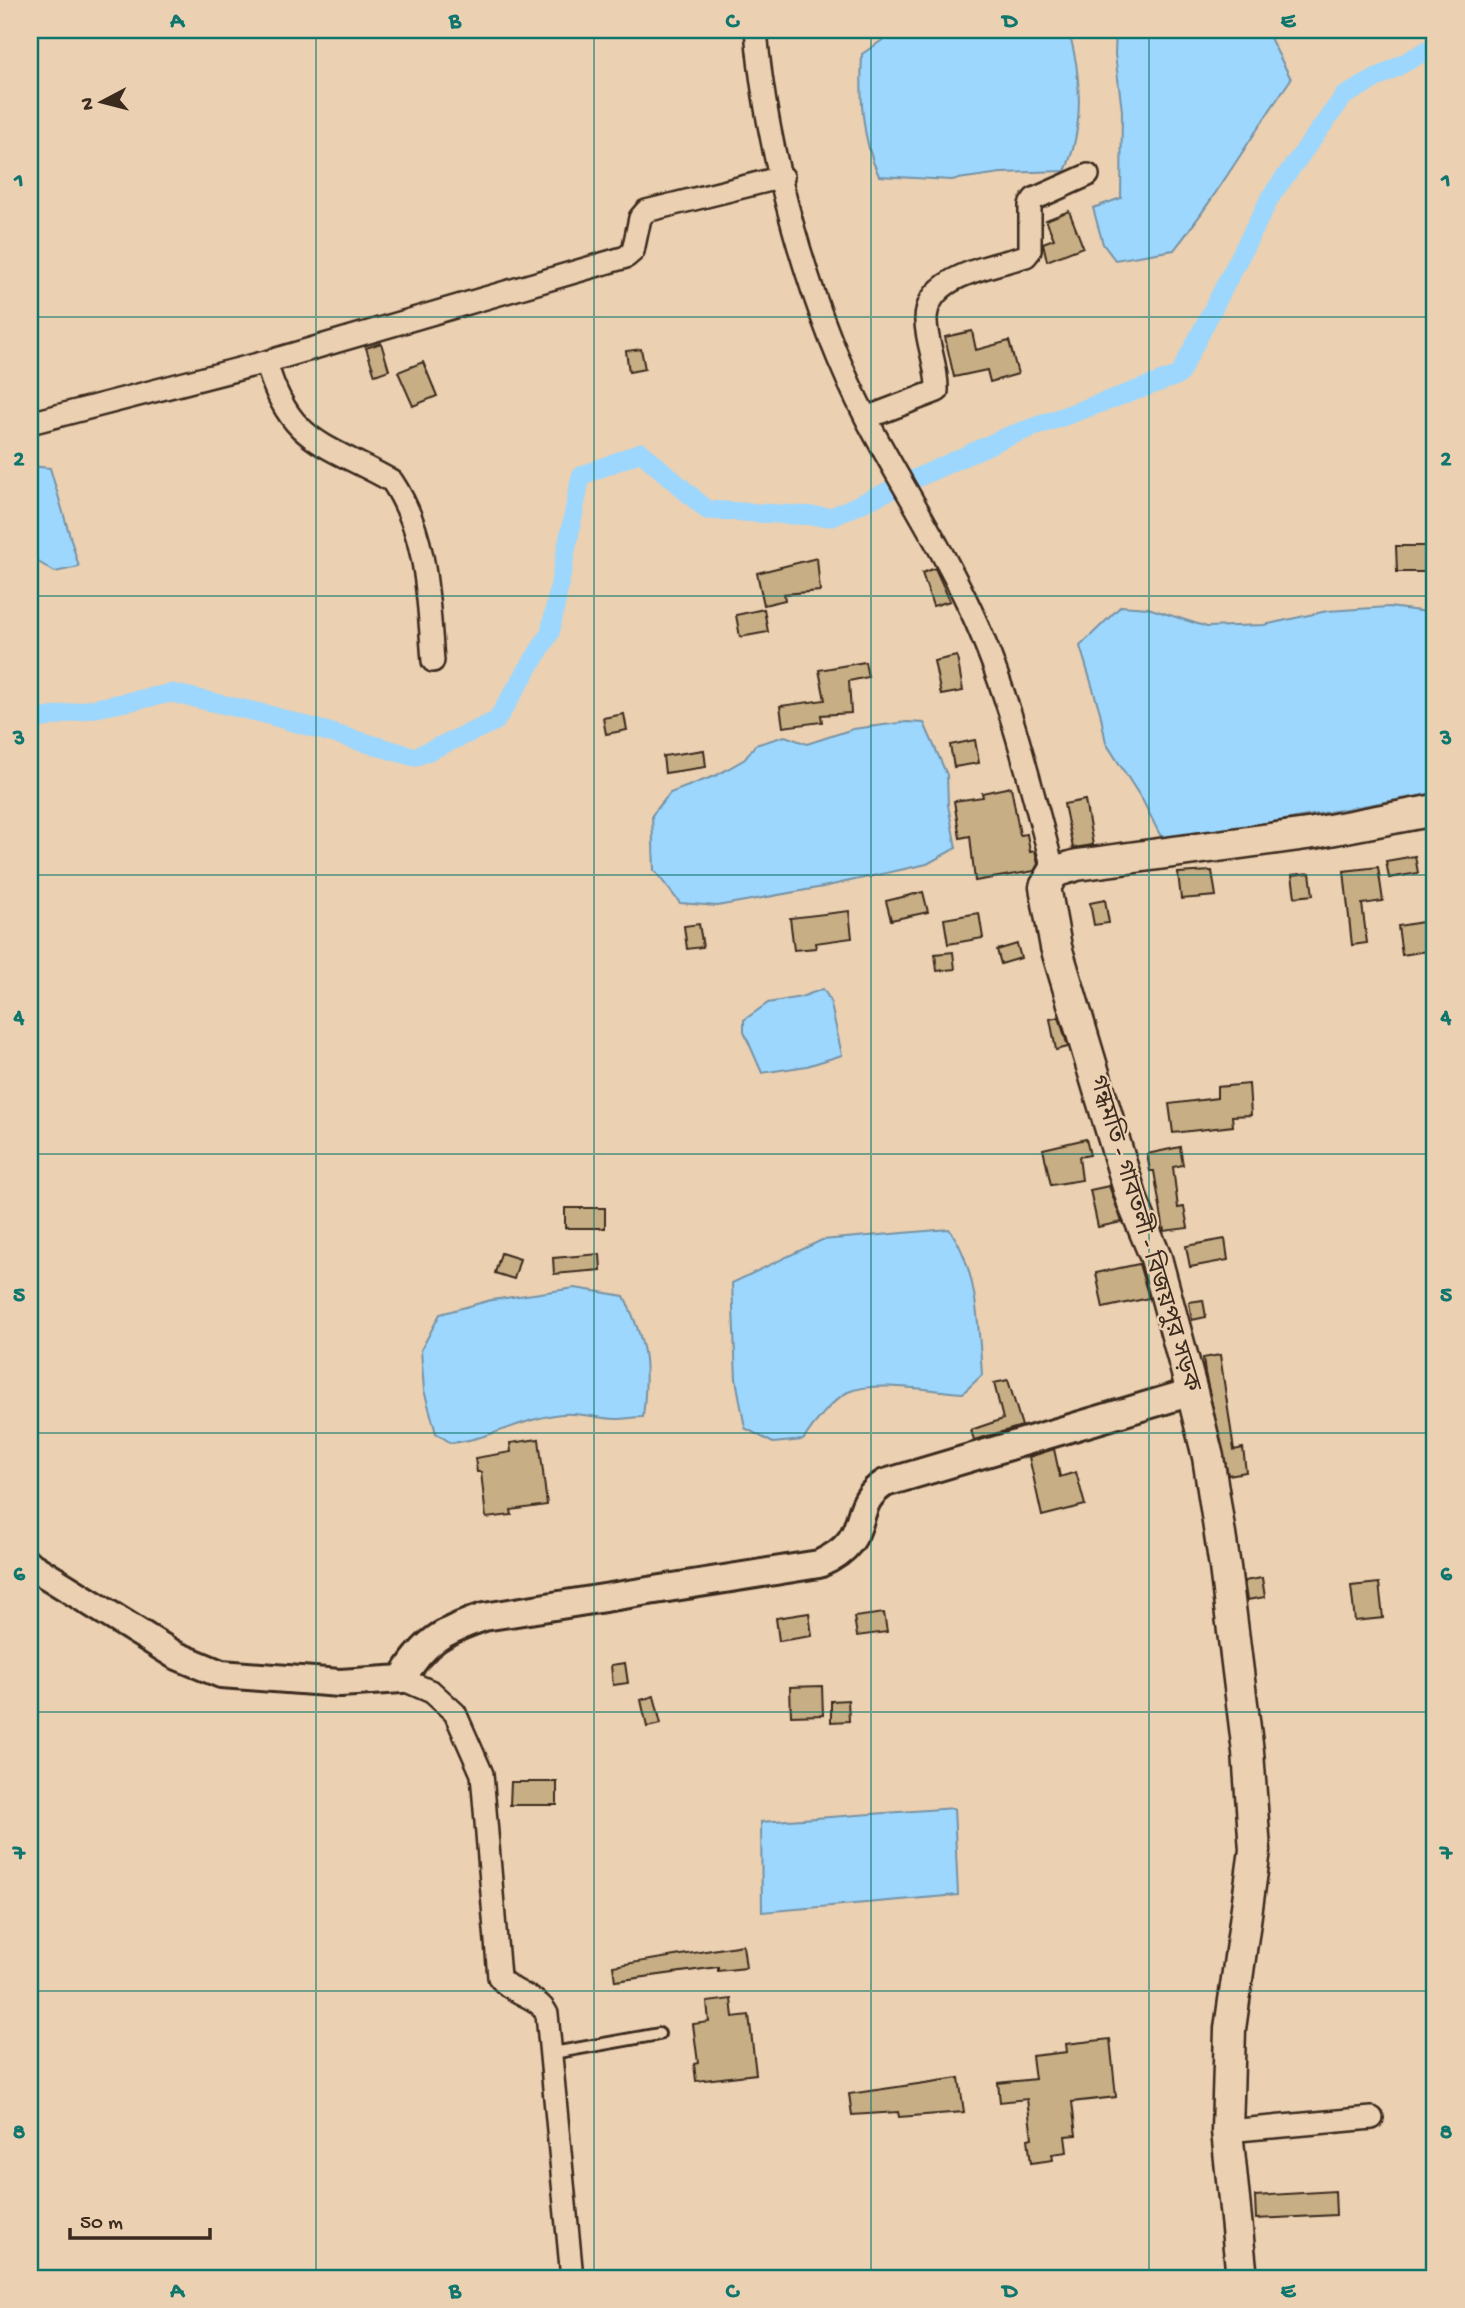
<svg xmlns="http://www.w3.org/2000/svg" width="1465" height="2308" font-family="'Gochi Hand','Noto Sans Bengali',sans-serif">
  <rect width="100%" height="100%" fill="#ebd0b2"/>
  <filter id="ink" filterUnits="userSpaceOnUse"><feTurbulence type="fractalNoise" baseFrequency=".0143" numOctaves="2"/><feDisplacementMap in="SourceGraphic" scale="14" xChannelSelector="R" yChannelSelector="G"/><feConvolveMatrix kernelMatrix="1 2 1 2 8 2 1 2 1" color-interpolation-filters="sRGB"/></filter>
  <g filter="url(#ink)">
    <path fill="#9dd7fd" stroke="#7692a4" stroke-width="2" d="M1034,30H1068C1082,72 1084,130 1065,171L1001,173L951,180L879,176C861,138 860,95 862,54L884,39Z
      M1116,30H1266L1291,79C1251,136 1217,196 1174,250L1115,260L1103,244L1093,208L1121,198L1122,111L1115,54Z
      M30,466L50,468L79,567L55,572L30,557Z
      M1121,606L1148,608L1207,627L1264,625L1327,611L1389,607L1435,613V793L1173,840L1160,835L1143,801L1106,743L1100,712L1080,646Z
      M907,722L924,723L947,775L948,805L956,848L927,864L823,887L717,906L680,903L654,870L652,815L670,793L717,775L745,759L755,745L785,736L807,744L853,729Z
      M823,989L830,1000L842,1055L807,1066L762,1073L744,1032V1020L768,1003L801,997Z
      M949,1229C977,1265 979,1330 982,1375L963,1393C932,1391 876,1380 848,1392C833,1399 812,1426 803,1440L773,1443L745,1428L736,1379L732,1283L822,1240Z
      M575,1288L624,1296C647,1345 649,1363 643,1417C634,1417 625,1419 616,1419C598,1419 581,1412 562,1414C524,1418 490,1439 451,1443L436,1433L424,1390L421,1350L440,1314L491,1300Z
      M954,1808L958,1895L762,1912L761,1822Z"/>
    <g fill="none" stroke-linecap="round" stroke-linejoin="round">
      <path stroke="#9dd7fd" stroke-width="19" d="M30,721L172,693L269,715L415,757L496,721L550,633L581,476L641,452L707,510L832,517L1006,437L1179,375L1271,196L1344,96L1435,46"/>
    </g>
    <path fill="#c7ae85" stroke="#3b2a1e" stroke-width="2" d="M1069,211L1083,247L1047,261L1043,243L1054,239L1046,220Z
      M972,331L976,350L1009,341L1018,374L990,382L987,370L954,377L945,337Z
      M381,343L389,370L375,375L366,348Z
      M641,349L645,369L629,372L626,351Z
      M423,362L437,396L413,406L398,372Z
      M1396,546H1433L1434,572H1397Z
      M817,558L820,591L784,594L785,600L764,605L757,573Z
      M935,568L950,601L933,606L922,573Z
      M764,609L768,632L740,637L736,615Z
      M957,656L963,691L941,695L934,661Z
      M865,662L868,677L849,681L851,713L821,715L822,722L783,727L780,706L825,700L819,670Z
      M624,714L627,730L606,734L603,718Z
      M975,740L979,763L954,767L950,745Z
      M704,750L706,767L665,773L663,756Z
      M1011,787L1020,835L1027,834L1030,852L1035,851L1038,864L1034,871L975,881L970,836L960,838L954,801L983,797L982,793Z
      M1085,800L1093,845L1073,848L1064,804Z
      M1415,856L1418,873L1389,878L1386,861Z
      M1378,867L1383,901L1362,904L1367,943L1352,945L1344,871Z
      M1212,871L1216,896L1181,899L1178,873Z
      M1310,873L1313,895L1295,897L1292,875Z
      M923,892L928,912L891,920L886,901Z
      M1105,900L1109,923L1094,925L1090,903Z
      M849,911L852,938L815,943L816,948L794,950L790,918Z
      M979,913L983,938L948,944L944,919Z
      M1423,922L1427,951L1402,955L1398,926Z
      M699,924L703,947L687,949L684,926Z
      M1017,944L1021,958L1001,964L997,950Z
      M953,952L955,969L937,971L935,954Z
      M1059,1017L1068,1047L1056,1050L1050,1019Z
      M1249,1084L1251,1115L1232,1116L1233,1126L1173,1133L1169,1104L1217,1098V1087Z
      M1086,1139L1090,1155L1079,1157L1082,1180L1051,1185L1043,1149Z
      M1180,1147L1183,1165L1173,1167L1178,1208L1184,1207L1188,1228L1164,1231L1154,1171H1150L1147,1154Z
      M1109,1186L1122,1222L1098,1227L1090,1190Z
      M565,1208H605V1228H565Z
      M1225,1239L1228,1260L1190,1267L1186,1246Z
      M501,1253L520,1259L514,1279L495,1273Z
      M600,1254L601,1270L554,1274L553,1258Z
      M1139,1264L1149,1298L1103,1308L1096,1273Z
      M1203,1300L1206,1317L1192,1320L1189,1302Z
      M1220,1355L1234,1450L1243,1448L1246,1472L1228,1475L1205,1373L1203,1358Z
      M1008,1380L1022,1426L974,1440L971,1430L1003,1419L994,1383Z
      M539,1439L547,1505L511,1510L512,1515L486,1518L481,1472H477L475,1458L511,1452L510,1443Z
      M1054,1449L1060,1477L1076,1472L1085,1505L1042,1516L1029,1457Z
      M1262,1578L1265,1597L1247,1600L1244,1581Z
      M1379,1583L1383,1618L1355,1621L1351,1586Z
      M809,1613L812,1636L779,1641L776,1618Z
      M884,1613L887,1632L857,1636L854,1617Z
      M625,1663L628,1683L613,1685L611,1665Z
      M822,1686L823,1715L791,1716L790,1687Z
      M654,1696L661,1724L647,1727L641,1700Z
      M848,1700L849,1721L831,1722V1701Z
      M511,1782H557V1805H510Z
      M743,1945L746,1968L718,1971V1967L615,1981L613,1966Z
      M731,1999L733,2017L749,2015L756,2074L696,2081L694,2064L698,2063L693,2024L709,2022L707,2002Z
      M1110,2039L1116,2097L1072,2102L1076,2135L1065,2136L1067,2152L1052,2154L1053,2160L1031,2163L1028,2139L1032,2138L1027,2099L1000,2102L998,2083L1035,2079L1032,2056L1067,2052L1066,2044Z
      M959,2078L964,2112L899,2117L898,2112L852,2115L849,2094Z
      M1335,2191L1336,2215L1256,2219L1255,2196Z"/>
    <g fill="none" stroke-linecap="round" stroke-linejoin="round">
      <g stroke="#3b2a1e" stroke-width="16">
        <path id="service" d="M553,2053L659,2034"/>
      </g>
      <g stroke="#3b2a1e" stroke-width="26">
        <path id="minor" d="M756,30C766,153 810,310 867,420C898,479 935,536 964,596C1007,683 1029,780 1054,872
          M266,362C289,444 325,443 392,481C428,535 428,599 433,661
          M866,418L937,391C938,367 927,345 926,322C924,275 992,267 1026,256L1030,251V205L1034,199L1088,175
          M30,423L266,362L626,257L633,251L640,218L646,211L783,177
          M402,1679L432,1692L455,1713L482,1774L499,1977C511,1994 538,1995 547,2014L572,2278
          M1227,2131L1372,2118"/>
      </g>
      <g stroke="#3b2a1e" stroke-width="32">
        <path id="tertiary" d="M30,1565L175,1655L221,1674L340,1683L402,1679C424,1641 443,1631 484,1617L819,1564C877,1538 846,1507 885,1483L1192,1392"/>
      </g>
      <g stroke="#3b2a1e" stroke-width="35">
        <path id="secondary" d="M1242,2278L1227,2131L1230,2029L1255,1850L1248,1752L1225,1567L1208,1457L1192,1392L1156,1258L1133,1203L1056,947L1045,887L1054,872L1077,865L1314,833L1435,810"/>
      </g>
      <use href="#service" stroke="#ebd0b2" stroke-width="10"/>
      <use href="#minor" stroke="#ebd0b2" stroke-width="21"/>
      <use href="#tertiary" stroke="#ebd0b2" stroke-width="26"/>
      <use href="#secondary" stroke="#ebd0b2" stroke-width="30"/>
    </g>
  </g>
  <path fill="none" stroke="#0f766e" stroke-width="2" stroke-opacity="0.55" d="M316,30V2278M594,30V2278M871,30V2278M1149,30V2278M30,317H1435M30,596H1435M30,875H1435M30,1154H1435M30,1433H1435M30,1712H1435M30,1991H1435"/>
  <g text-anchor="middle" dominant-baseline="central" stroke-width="5" stroke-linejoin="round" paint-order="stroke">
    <g font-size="24" fill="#3b2a1e" stroke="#ebd0b2">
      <text transform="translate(1143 1234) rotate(73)">গন্ধমতি - গাবতলী - বিজয়পুর সড়ক</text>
    </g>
  </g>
  <rect width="1465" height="2308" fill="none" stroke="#ebd0b2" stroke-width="77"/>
  <g transform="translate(102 102) rotate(263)" stroke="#ebd0b2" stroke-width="5" paint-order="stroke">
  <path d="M0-5L12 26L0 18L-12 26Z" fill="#3b2a1e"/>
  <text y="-10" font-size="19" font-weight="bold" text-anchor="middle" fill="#3b2a1e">N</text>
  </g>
  <path d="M70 2228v10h140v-10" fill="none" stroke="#3b2a1e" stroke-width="3.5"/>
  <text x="80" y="2228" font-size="21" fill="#3b2a1e" stroke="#ebd0b2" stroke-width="5" paint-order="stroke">50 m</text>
  <rect x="38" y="38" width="1388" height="2232" fill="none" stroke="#0f766e" stroke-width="2.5"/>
  <g font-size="23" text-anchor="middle" font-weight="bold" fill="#0f766e">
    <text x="177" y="27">A</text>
    <text x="455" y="27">B</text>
    <text x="732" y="27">C</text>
    <text x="1010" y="27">D</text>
    <text x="1288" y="27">E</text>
    <text x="19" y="186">1</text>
    <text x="1446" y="186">1</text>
    <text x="19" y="465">2</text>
    <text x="1446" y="465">2</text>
    <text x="19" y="744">3</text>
    <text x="1446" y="744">3</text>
    <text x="19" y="1023">4</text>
    <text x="1446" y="1023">4</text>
    <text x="19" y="1301">5</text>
    <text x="1446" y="1301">5</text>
    <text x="19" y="1580">6</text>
    <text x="1446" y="1580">6</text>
    <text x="19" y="1859">7</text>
    <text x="1446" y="1859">7</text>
    <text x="19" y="2138">8</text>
    <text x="1446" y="2138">8</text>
    <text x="177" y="2297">A</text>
    <text x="455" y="2297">B</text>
    <text x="732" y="2297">C</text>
    <text x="1010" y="2297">D</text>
    <text x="1288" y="2297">E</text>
  </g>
</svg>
